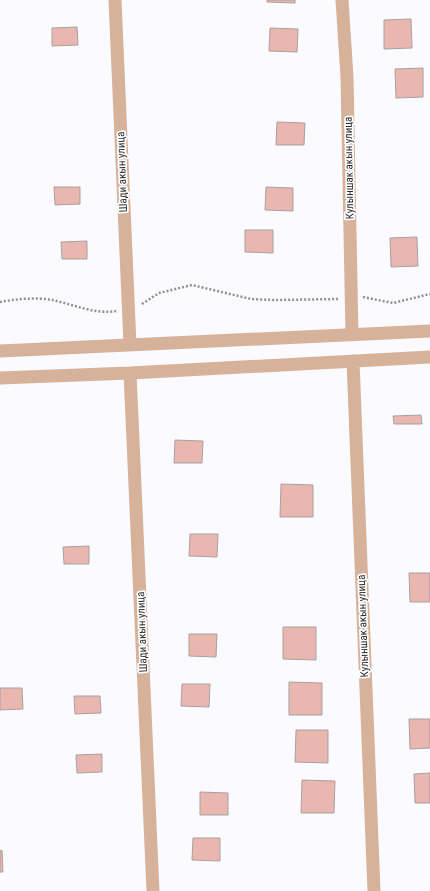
<svg xmlns="http://www.w3.org/2000/svg" width="430" height="891" font-family="'Roboto Condensed',sans-serif">
  <rect width="100%" height="100%" fill="#fbfbff"/>
  <path fill="#eab6b0" stroke="#a7a1a1" d="M267,0H295V3L267,2Z
    M411,19L412,48L384,49V20Z
    M77,27L78,45L52,46V28Z
    M270,28L298,29L297,52L269,51Z
    M423,68V97L396,98L395,69Z
    M277,122L305,123L304,145H276Z
    M54,187H80V204L55,205Z
    M266,187L293,188V211L265,210Z
    M245,230H273V253L245,252Z
    M417,237L418,266L391,267L390,238Z
    M87,241V259H62L61,242Z
    M421,415L422,424H394L393,416Z
    M175,440L203,441L202,463H174Z
    M281,484L313,485V517H280Z
    M190,534H218L217,557L189,556Z
    M89,546V564H64L63,547Z
    M409,573H430V602H410Z
    M283,627H316V660L283,659Z
    M189,634H217L216,657L189,656Z
    M289,682L322,683V715H289Z
    M182,684H210L209,707L181,706Z
    M0,688H22L23,709L0,710Z
    M74,696H100L101,713L75,714Z
    M409,719H430V748L410,749Z
    M296,730H328V763L295,762Z
    M102,754V772L77,773L76,755Z
    M430,773V803H415L414,774Z
    M302,780L335,781L334,813H301Z
    M200,792L228,793V815H200Z
    M193,838H220V861L192,860Z
    M2,850L3,872H0V851Z"/>
  <g fill="none" stroke-linecap="round" stroke-linejoin="round">
    <path stroke="#909093" stroke-width="2.5" stroke-dasharray="2 2" stroke-linecap="butt" d="M363,297L393,303L430,294
      M0,302C16,299 36,297 52,300C73,304 95,315 116,311
      M142,304L159,293L192,285L251,299L274,300L339,299"/>
    <path stroke="#d7b29a" stroke-width="13" d="M115,0L130,345
      M342,0L347,77L352,335
      M0,351L430,331
      M353,361L374,891
      M130,373L153,891
      M0,378L130,373L430,357"/>
  </g>
  <g text-anchor="middle" dominant-baseline="central" stroke-width="3.5" stroke-linejoin="round" paint-order="stroke">
    <g font-size="11" fill="#2a2a2c" stroke="#fff">
      <text transform="translate(349 168) rotate(-91)">Кулыншак акын улица</text>
      <text transform="translate(122 172) rotate(-92)">Шади акын улица</text>
      <text transform="translate(363 626) rotate(-92)">Кулыншак акын улица</text>
      <text transform="translate(142 632) rotate(-92)">Шади акын улица</text>
    </g>
  </g>
</svg>
